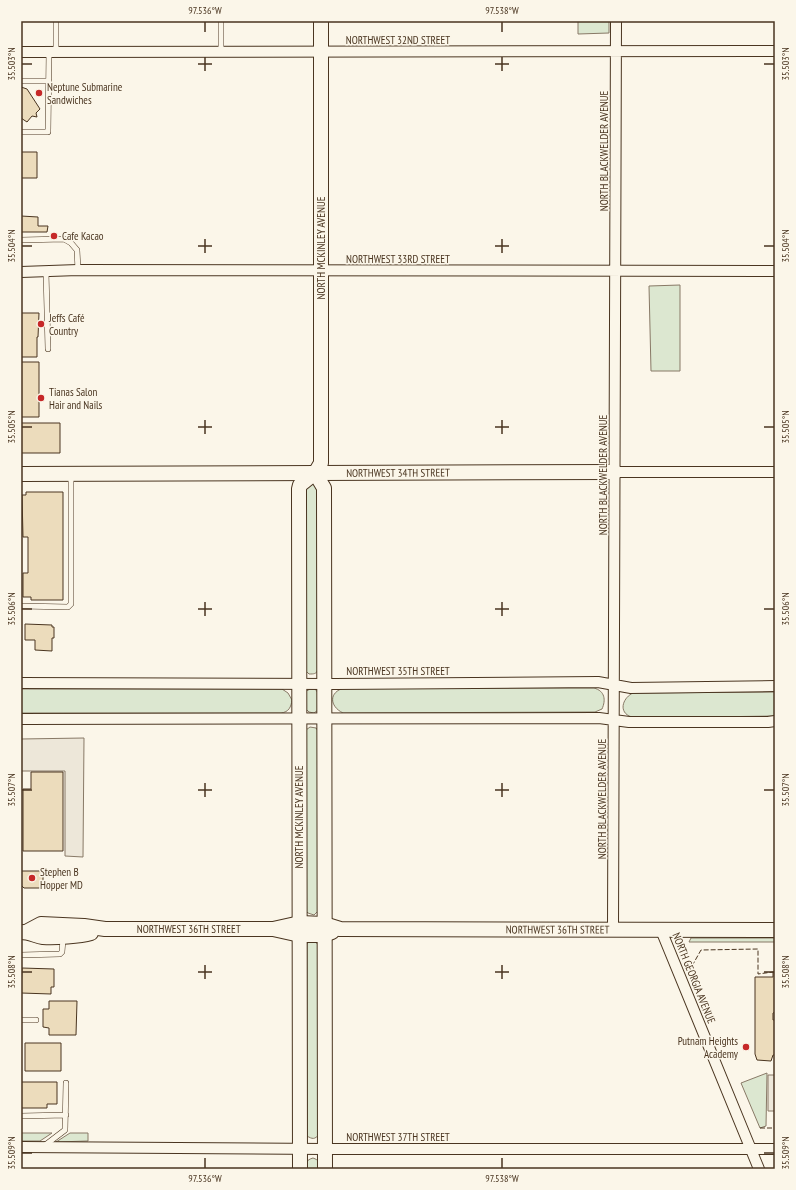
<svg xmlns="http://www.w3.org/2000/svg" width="796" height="1190" font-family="'PT Sans Narrow',sans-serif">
  <rect width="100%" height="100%" fill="#fbf6e9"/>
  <path fill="#dce7d0" stroke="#887966" d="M578,21H609V33L578,34Z
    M680,285V371H651L649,286Z
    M313,483L317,486L318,670C316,674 314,674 309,674L305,670L304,490Z
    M344,688H594C605,691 606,700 602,709L595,712L343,713C329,706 329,692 344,688Z
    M21,689H282L288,693L292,700C291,707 289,712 281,713H21Z
    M310,689H315L319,694L318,710L314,713L309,712L305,708V692Z
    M775,692V716L639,718C636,718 632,717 629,716C618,710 624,697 633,693Z
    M310,727L316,728L320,734L319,910L314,915L308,913L306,911V730Z
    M691,938H775V942H689Z
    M309,942H315L319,945V1134C315,1140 312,1139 307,1136V944Z
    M767,1073L766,1126L760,1128L741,1083Z
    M21,1133H52L40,1141H21Z
    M70,1133H88V1141L56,1142Z
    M313,1158C319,1160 320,1163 321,1169H305C306,1163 306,1160 313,1158Z"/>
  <path fill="#ede7d9" stroke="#887966" d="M84,738L83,857L65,856V771H21V739Z
    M768,1075H775V1111H768Z"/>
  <path fill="#ecdcbc" stroke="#4a3520" d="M21,87L27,89L40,109L36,113L37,117L32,116L27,122L21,118Z
    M21,152H37V178H21Z
    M21,216L38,217V226H48L47,232H21Z
    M21,313H39L38,337H37V357H21Z
    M21,362H39V417H21Z
    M21,423H60V453H21Z
    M26,492H63V600H31V597H23V573H28V537H23L22,495H26Z
    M25,624L52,625V627H54V638H52V651L35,650V640H25Z
    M31,772H63V851H23V789H31Z
    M21,871H43V888H24L21,885Z
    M22,968L54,969V987H51V994L21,993Z
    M773,972H775V1012L773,1013V1020H775V1055H773L771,1061L757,1060L755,1054V977H773Z
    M49,1001H77L76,1035H49V1028L43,1027V1009H49Z
    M25,1043H61V1071H25Z
    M21,1082H57V1104H47V1108H21Z"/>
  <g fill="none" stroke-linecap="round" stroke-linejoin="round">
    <g stroke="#4a3520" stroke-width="6">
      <path id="lane" d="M221,21V52
        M56,52V21
        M21,81H49
        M21,132H48L49,52
        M21,240L64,239L71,243L77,250L78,270
        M46,272L48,349
        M21,606L68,607L71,604V475
        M21,955L60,954L62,952L63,939
        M21,1020H36
        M21,1116L66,1115
        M44,1146L65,1130L66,1083"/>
    </g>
    <g stroke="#4a3520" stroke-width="12">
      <path id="street" d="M21,52L775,51
        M21,272L78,270L775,271
        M615,472H775
        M21,683L335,684L598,682L631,688L775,686
        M21,719L599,718L629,722H768L775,721
        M613,930L616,21
        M661,930L759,1169
        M21,1147L324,1149H775"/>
    </g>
    <g stroke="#4a3520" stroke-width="16">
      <g id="secondary">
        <path d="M315,473L324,488L325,1169"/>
        <path id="s1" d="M21,474L615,472"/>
        <path id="s2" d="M273,929L300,923L324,924L340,929L775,930"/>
        <path d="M21,932C29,932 36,936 43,937C55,938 80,936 91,933"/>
        <path id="s3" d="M26,932L41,924L84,926L105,929H273L300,935H324L332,932"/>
        <path d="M300,1169L299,489L300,485L315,473L321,463V21"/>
      </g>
    </g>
    <use href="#lane" stroke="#fbf6e9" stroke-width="5"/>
    <use href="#street" stroke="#fbf6e9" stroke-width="10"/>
    <use href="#secondary" stroke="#fbf6e9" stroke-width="14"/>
    <path stroke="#4a3520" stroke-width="1" stroke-dasharray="5 2" stroke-linecap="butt" d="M692,966L701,950L758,949V974L773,972
      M760,1128H775"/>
  </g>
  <path fill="none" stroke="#4a3520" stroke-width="1.5" d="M205,22V32M502,22V32M205,57V71M502,57V71M22,64H32M198,64H212M495,64H509M764,64H774M205,239V253M502,239V253M22,246H32M198,246H212M495,246H509M764,246H774M205,420V434M502,420V434M22,427H32M198,427H212M495,427H509M764,427H774M205,602V616M502,602V616M22,609H32M198,609H212M495,609H509M764,609H774M205,783V797M502,783V797M22,790H32M198,790H212M495,790H509M764,790H774M205,965V979M502,965V979M22,972H32M198,972H212M495,972H509M764,972H774M22,1153H32M764,1153H774M205,1158V1168M502,1158V1168"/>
  <g fill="#c62828" stroke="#fbf6e9" stroke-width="1.5">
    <circle cx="39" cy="93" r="4"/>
    <circle cx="54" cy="236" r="4"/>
    <circle cx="41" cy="324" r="4"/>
    <circle cx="41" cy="398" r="4"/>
    <circle cx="32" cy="878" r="4"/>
    <circle cx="746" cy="1047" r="4"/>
  </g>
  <g text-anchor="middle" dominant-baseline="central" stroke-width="3" stroke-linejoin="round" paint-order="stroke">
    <g font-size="11" fill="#4a3520" stroke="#fbf6e9">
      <text x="398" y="40">NORTHWEST 32ND STREET</text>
      <text transform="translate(604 151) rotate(-90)">NORTH BLACKWELDER AVENUE</text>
      <text transform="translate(321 248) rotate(-90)">NORTH MCKINLEY AVENUE</text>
      <text x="398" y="259">NORTHWEST 33RD STREET</text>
      <text stroke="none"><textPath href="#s1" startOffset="377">NORTHWEST 34TH STREET</textPath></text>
      <text transform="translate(603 475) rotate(-90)">NORTH BLACKWELDER AVENUE</text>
      <text x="398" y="671">NORTHWEST 35TH STREET</text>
      <text transform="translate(602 799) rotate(-90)">NORTH BLACKWELDER AVENUE</text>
      <text transform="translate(299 817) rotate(-90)">NORTH MCKINLEY AVENUE</text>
      <text stroke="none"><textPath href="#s3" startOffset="165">NORTHWEST 36TH STREET</textPath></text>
      <text stroke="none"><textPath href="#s2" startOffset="286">NORTHWEST 36TH STREET</textPath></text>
      <text transform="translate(694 978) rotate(68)">NORTH GEORGIA AVENUE</text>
      <text x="398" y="1137">NORTHWEST 37TH STREET</text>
    </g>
    <g font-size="11" fill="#4a3520" stroke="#fbf6e9" text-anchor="start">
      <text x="47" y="87">Neptune Submarine<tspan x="47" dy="13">Sandwiches</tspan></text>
      <text x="62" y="236">Cafe Kacao</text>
      <text x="49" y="318">Jeffs Café<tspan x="49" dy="13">Country</tspan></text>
      <text x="49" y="392">Tianas Salon<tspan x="49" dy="13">Hair and Nails</tspan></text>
      <text x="40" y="872">Stephen B<tspan x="40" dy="13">Hopper MD</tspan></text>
      <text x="738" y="1041" text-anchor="end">Putnam Heights<tspan x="738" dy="13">Academy</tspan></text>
    </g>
  </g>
  <rect width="796" height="1190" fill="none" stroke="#fbf6e9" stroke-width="44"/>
  <rect x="22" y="22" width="752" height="1146" fill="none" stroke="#4a3520" stroke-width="1.5"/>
  <g font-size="10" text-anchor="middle" fill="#4a3520">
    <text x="205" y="14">97.536°W</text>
    <text x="502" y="14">97.538°W</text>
    <text transform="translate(785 64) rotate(-90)" y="4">35.503°N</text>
    <text transform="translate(11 64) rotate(-90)" y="4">35.503°N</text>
    <text transform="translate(785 246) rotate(-90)" y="4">35.504°N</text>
    <text transform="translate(11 246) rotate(-90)" y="4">35.504°N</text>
    <text transform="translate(785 427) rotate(-90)" y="4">35.505°N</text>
    <text transform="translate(11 427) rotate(-90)" y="4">35.505°N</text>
    <text transform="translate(785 609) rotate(-90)" y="4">35.506°N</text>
    <text transform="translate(11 609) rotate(-90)" y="4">35.506°N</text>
    <text transform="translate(785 790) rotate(-90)" y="4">35.507°N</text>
    <text transform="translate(11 790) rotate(-90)" y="4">35.507°N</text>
    <text transform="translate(785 972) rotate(-90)" y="4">35.508°N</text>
    <text transform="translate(11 972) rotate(-90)" y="4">35.508°N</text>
    <text transform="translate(785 1153) rotate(-90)" y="4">35.509°N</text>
    <text transform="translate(11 1153) rotate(-90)" y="4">35.509°N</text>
    <text x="205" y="1182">97.536°W</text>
    <text x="502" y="1182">97.538°W</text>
  </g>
</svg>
